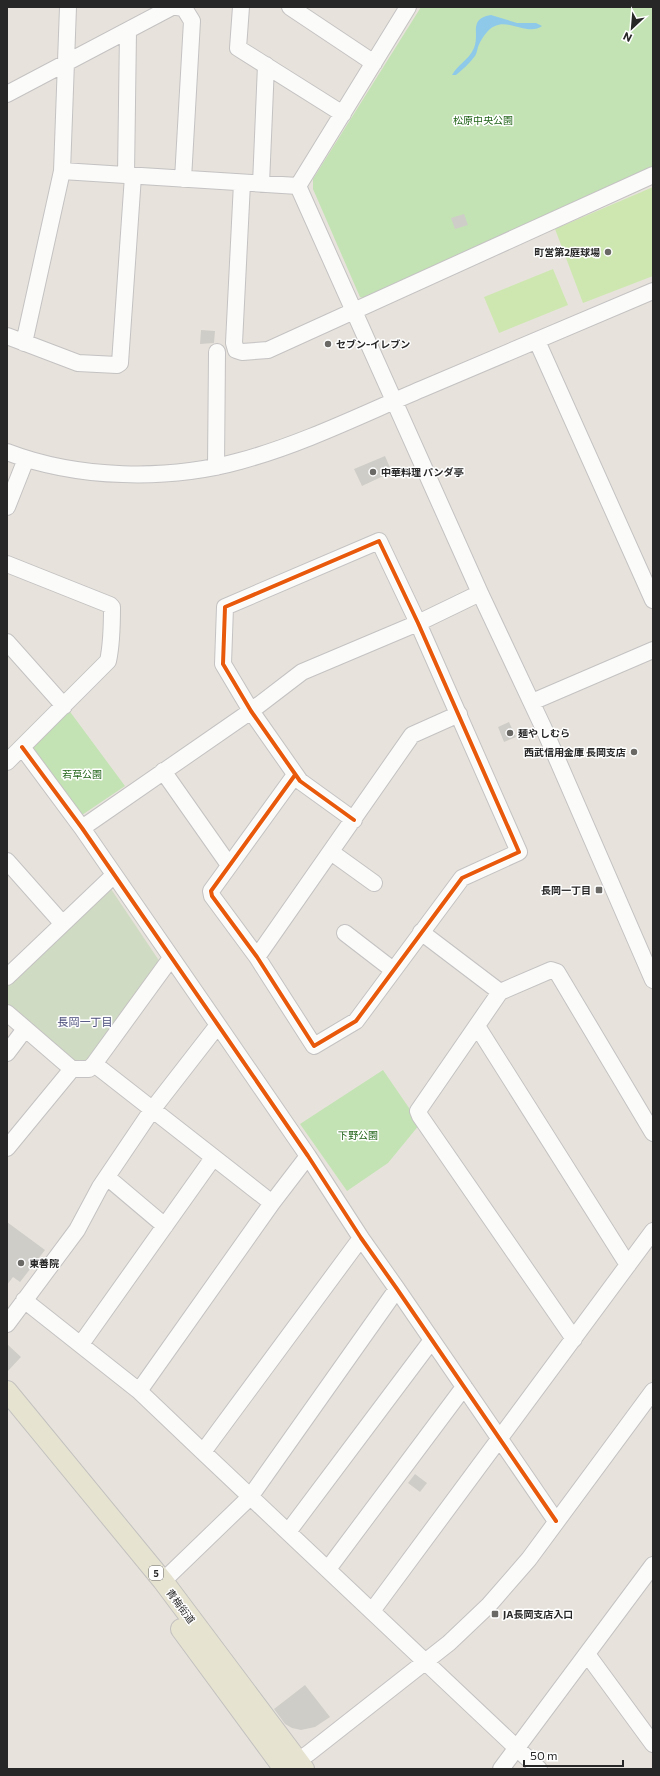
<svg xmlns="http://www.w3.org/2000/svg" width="660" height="1776" font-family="Commissioner,'Noto Sans JP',sans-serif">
  <rect width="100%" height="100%" fill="#e7e3dc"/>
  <path fill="#c3e3b4" d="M421,7H651L653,10V167L366,299L360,297L313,189V179Z
    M68,709L125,786L79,817L32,752L31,744Z
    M383,1070L420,1124L388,1163L347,1191L300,1124Z"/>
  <path fill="#d0dbc3" d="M111,889L160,962L85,1066L78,1067L7,1008V981Z"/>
  <path fill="#cee7b1" d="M653,187V276L583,303L555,229Z
    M553,269L568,305L499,333L484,297Z"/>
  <path fill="#8ec9ea" d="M491,15L517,23H536L542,26C529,36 509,19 495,26C488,28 480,41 478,47C477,50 477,53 475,56C470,63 463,69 456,75H452C458,64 468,61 474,48C480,33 468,19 491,15Z"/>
  <path fill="#cfcdc8" d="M464,214L468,225L455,229L451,218Z
    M201,330L215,331L214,343L200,344Z
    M385,456L392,472L362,486L354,469Z
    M509,722L516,737L504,742L498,727Z
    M7,1222L45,1250L20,1282L13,1277L7,1285Z
    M7,1344L21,1357L7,1372Z
    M415,1474L427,1483L420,1492L408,1483Z
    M305,1685L330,1717L315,1727L301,1730L292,1728L285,1724L274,1709Z"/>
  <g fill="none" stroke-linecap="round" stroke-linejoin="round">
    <g stroke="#c4c2c2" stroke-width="18">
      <path id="minor" d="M177,7L184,8L192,21L183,179
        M241,7L238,48L343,114
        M290,7L374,63
        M7,94L172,7
        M62,171L298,186
        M126,175L128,31
        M242,183L234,343L236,350L242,352L268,350L653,175
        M261,184L266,65
        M298,186L480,593L544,729L653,980
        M298,186L408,7
        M7,336L78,363L117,365L120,363L133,176
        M537,341L653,600
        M24,343L62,171L68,7
        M7,452C77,479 168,481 240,461C303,444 363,414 422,389C499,357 576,324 653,291
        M216,467L217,352
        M7,507L26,459
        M7,564L110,605L112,607C112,625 112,643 108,661L7,762
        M7,642L64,706
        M532,702L653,650
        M22,747L82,828L218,1025L308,1156L361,1238L397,1289L556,1521
        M163,771L229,865
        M295,775L211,891L212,896L257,957L314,1046L356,1021L462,878L519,852L418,623L379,541L225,607L223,664L251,711L300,781L354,820
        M82,828L251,711L302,672L418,623L480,593
        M331,852L374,883
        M7,861L62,923
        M421,932L500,992
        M345,933L393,970
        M257,957L412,735L459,714
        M7,977L114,875
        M7,1013L72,1069H89L94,1064L102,1070L272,1203
        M477,1026L628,1265
        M7,1053L25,1029
        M94,1064L171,958
        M7,1148L72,1069
        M107,1177L165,1226
        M24,1300L139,1391L203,1452L539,1769
        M7,1324L77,1230L100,1187L152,1110L218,1025
        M574,1339L420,1116L418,1111L500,992L551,970L557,972L653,1133
        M81,1344L213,1158
        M139,1391L272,1203L308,1156
        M203,1452L361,1238
        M288,1532L432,1340
        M328,1569L464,1387
        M163,1581L250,1497L397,1289
        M372,1611L653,1231
        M587,1654L653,1744
        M289,1767L309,1753L449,1643L489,1605L529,1559L653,1391
        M501,1769L653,1565"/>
    </g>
    <g stroke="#c3c1bf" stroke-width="22">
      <path id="major" d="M7,1391L163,1581L304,1769
        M181,1629L284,1769"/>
    </g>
    <use href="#minor" stroke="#fbfbfa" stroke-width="16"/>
    <use href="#major" stroke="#e6e3d1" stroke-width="20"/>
    <g stroke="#fff" stroke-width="6">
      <path id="cycleway" d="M22,747L82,828L218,1025L308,1156L361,1238L397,1289L556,1521
        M295,775L211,891L212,896L257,957L314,1046L356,1021L462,878L519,852L418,623L379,541L225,607L223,664L251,711L300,781L354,820"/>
    </g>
    <use href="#cycleway" stroke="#e8590c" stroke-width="4"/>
  </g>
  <g fill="#6a6966" stroke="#fff" stroke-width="1.5">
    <circle cx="608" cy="252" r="4"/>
    <circle cx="328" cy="344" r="4"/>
    <circle cx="373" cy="472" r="4"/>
    <circle cx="510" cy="733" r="4"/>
    <circle cx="634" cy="752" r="4"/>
    <rect x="595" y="886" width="8" height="8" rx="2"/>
    <circle cx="21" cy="1263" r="4"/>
    <rect x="491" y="1610" width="8" height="8" rx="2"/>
  </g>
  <g text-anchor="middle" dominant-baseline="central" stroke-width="3" stroke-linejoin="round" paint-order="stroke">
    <rect fill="#fff" stroke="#686868" stroke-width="1" x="149" y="1566" width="14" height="14" rx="3"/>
    <g font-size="9" font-weight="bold" fill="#272727">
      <text x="156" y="1573">5</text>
    </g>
    <g font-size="10" fill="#206418" stroke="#fff">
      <text x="483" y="120">松原中央公園</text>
      <text x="82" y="774">若草公園</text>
      <text x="358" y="1135">下野公園</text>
    </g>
    <g font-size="10" font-weight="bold" fill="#272727" stroke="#fff" text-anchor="start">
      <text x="600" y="252" text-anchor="end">町営第2庭球場</text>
      <text x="336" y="344">セブン-イレブン</text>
      <text x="381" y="472">中華料理 パンダ亭</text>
      <text x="518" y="733">麺や しむら</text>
      <text x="626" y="752" text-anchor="end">西武信用金庫 長岡支店</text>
      <text x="591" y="890" text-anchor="end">長岡一丁目</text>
      <text x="29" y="1263">東善院</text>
      <text x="503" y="1614">JA長岡支店入口</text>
    </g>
    <g font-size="10" fill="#272727" stroke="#fff">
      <text transform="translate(181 1606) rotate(53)">青梅街道</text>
    </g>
    <g font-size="11" fill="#484b78" stroke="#fff">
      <text x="85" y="1021">長岡一丁目</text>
    </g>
  </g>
  <rect width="660" height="1776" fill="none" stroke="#272727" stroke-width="16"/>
  <g transform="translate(632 28) rotate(206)" stroke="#ffffff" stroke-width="3" paint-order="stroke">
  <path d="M0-3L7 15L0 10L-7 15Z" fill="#272727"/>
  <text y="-6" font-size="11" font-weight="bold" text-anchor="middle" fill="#272727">N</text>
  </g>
  <path d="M524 1760v6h99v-6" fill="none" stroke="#272727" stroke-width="2"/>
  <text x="530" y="1760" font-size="12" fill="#272727" stroke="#ffffff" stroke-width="3" paint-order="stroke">50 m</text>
</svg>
